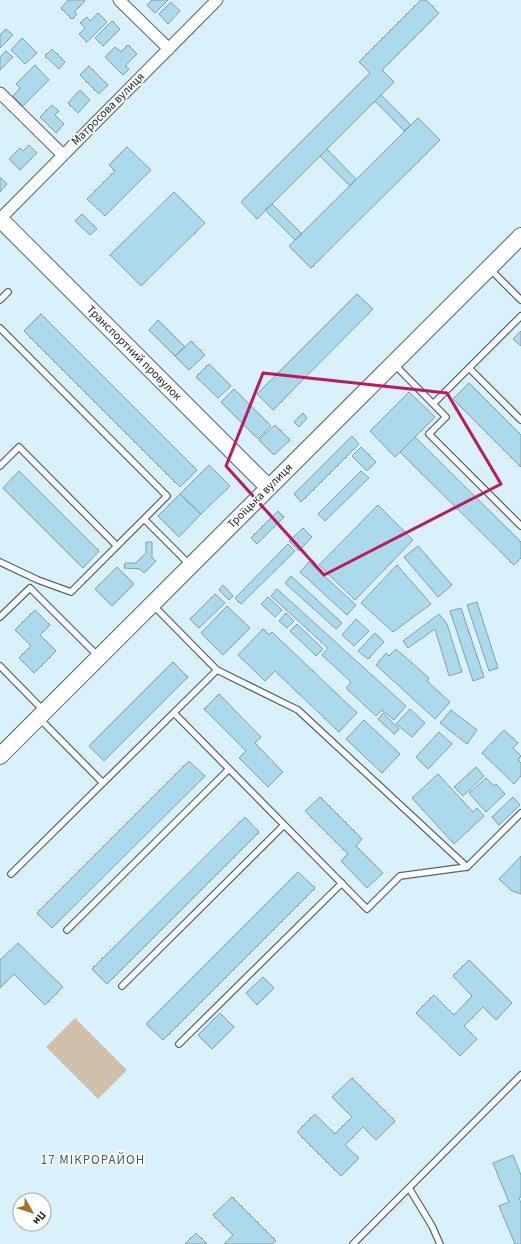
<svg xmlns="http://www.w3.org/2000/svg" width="521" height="1244" font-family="'Source Sans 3',sans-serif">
  <rect width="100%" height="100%" fill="#d8f1fb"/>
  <path fill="#d0c0aa" d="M75,1018L127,1070L98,1099L46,1047Z"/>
  <path fill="#acdaed" stroke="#879ea8" d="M68,0H84L85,1L74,12L77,14L72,19L61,8Z
    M152,0H168L155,13L147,5Z
    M421,0H426L439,13L382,70L394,82L257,219L241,202L370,73L359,62Z
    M171,2L180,11L168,24L159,14Z
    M98,13L107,22L87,42L79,34L85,28L80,23L87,17L90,21Z
    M112,21L120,29L103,46L95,38Z
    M6,29L13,35L0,48V35Z
    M22,38L37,53L25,64L11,50Z
    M128,45L137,54L125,66L129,69L123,75L105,57L115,47L121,52Z
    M52,49L65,62L59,69L45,56Z
    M6,51L13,57L0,70V57Z
    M35,65L49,80L23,106L13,96L20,88L16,84Z
    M89,66L108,85L99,94L80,75Z
    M80,90L90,100L78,113L68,103Z
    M381,95L411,125L404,131L375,101Z
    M52,105L59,111L55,115L64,124L56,133L40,117Z
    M418,118L440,140L311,268L289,246Z
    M29,145L37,153L20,170L9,159L20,148L23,151Z
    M127,147L151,170L105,216L87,199L115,171L109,165Z
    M327,149L356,179L350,186L320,156Z
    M0,177L7,184L0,192Z
    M174,192L205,223L141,286L110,255Z
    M272,204L302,234L295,240L265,210Z
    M82,214L97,229L90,235L75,221Z
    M357,294L373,309L273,410L257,394Z
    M41,314L197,470L180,487L24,331Z
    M158,320L185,347L175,356L149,330Z
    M521,331V346L513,339Z
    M191,341L205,355L189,370L175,356Z
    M209,364L231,386L218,398L196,377Z
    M469,383L521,435V467L453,399Z
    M234,389L271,426L258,439L221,402Z
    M409,392L435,417L395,457L370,431Z
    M303,413L307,418L299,427L294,422Z
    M275,425L290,440L274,455L259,440Z
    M352,436L359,444L301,502L294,494Z
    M415,437L521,542V558L514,565L400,452Z
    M361,447L376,462L367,471L352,456Z
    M209,465L230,486L201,514L180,494Z
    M19,471L99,551L83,568L3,488Z
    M361,471L369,478L325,521L318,514Z
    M180,494L201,514L179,537L158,516Z
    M378,505L413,540L355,600L319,565Z
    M278,511L284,517L257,544L251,538Z
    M303,528L312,537L299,551L289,541Z
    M146,542H152V558L156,561L144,573L140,569L124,568L125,563H136L146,553Z
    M288,544L295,551L241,604L235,598Z
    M418,546L452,585L438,597L404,557Z
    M309,562L356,605L347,615L300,572Z
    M397,565L431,604L393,632L361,603Z
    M117,567L134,584L112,606L95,589Z
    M291,576L342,623L336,629L285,583Z
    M223,585L233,596L229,600L219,590Z
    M277,589L406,706L394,720L382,710L376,716L346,688L351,682L322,655L328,648L271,596Z
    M215,594L225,603L199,628L190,619Z
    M268,597L282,610L275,617L261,604Z
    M477,602L498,668L489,671L467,605Z
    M227,606L250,628L223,655L201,633Z
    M461,608L484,677L473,681L450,611Z
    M35,610L50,625L40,635L56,651L34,673L19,658L31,646L15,630Z
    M286,613L294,621L287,628L279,621Z
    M439,614L447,624L462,672L449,676L435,629L408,648L403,641Z
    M356,619L369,631L354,646L342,635Z
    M297,624L323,649L316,656L290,631Z
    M263,629L269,635L272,632L357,713L339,732L275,671L265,681L238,655Z
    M375,633L384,642L368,659L358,651Z
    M396,649L429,678L427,681L450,702L435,719L376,665L386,653L389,656Z
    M173,662L188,677L104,761L89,746Z
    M219,694L261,737L255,743L283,772L268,787L239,758L246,751L204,709Z
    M410,709L425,723L412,737L396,724Z
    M451,710L477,730L467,744L440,723Z
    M383,713L399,729L394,734L378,719Z
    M364,720L400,754L382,773L346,739Z
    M504,730L518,743L513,748L521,756L518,760L521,763V776L514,784L482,753Z
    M439,732L452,744L428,769L416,757Z
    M189,761L205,776L52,928L37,913Z
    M476,767L484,776L463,796L454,787Z
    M438,774L473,812L477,808L484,816L454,844L412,798Z
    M486,778L494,786L496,784L505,794L486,812L469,793Z
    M320,797L362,839L356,846L383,873L367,888L341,861L348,854L305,811Z
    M513,797L520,805L499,825L492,817Z
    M245,817L259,832L107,984L92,969Z
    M521,856V894L512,891L499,879Z
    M298,872L315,888L163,1040L146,1024Z
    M18,943L63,987L45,1005L14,974L0,988V960Z
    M469,960L512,1003L496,1020L483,1007L464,1026L477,1039L460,1056L416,1013L434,995L454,1015L472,996L453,976Z
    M263,977L274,988L257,1005L246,993Z
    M220,1013L234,1027L212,1049L198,1035Z
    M352,1078L395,1121L376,1140L363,1127L345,1145L359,1158L341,1176L297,1132L315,1114L335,1134L352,1117L332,1097Z
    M513,1155L521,1175V1197L519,1198L521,1203V1244H515L499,1206L509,1202L493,1163Z
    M232,1197L276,1241L272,1244H224L233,1235L213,1215Z
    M196,1233L207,1244H185Z"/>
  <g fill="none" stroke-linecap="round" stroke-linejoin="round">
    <g stroke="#516770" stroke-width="8">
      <path id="lane" d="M490,269L521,300
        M0,300L8,292
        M0,328L167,496L71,592L38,580L0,562
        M395,365L446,417L429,434L521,526
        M469,368L521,420
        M433,404L521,316
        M0,466L19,447L117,546
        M144,519L190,565
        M152,604L217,670L298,710L467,867
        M0,617L30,588L99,657
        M0,666L43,710
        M174,713L367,909L400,876L467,867L521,813
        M39,718L103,783
        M11,874L217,670
        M67,930L229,769
        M122,986L284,825
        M179,1044L342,883
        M409,1188L432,1226L440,1244
        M353,1244L521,1075"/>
    </g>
    <g stroke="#516770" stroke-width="13">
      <path id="street" d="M119,0L169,49
        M0,93L63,155
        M0,219L217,0"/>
    </g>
    <g stroke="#516770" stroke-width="18">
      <path id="secondary" d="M0,219L269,488
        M0,756L521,236"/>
    </g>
    <use href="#lane" stroke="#fff" stroke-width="5.5"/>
    <use href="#street" stroke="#fff" stroke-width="11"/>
    <use href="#secondary" stroke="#fff" stroke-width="16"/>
  </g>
  <path fill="none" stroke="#c2185b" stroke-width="3" stroke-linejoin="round" d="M263,373L447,393L501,484L324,575L226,466Z"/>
  <g text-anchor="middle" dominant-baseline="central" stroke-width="3.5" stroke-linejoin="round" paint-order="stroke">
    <g font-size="12" fill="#1a2326" stroke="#fff">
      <text transform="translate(108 109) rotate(-45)">Матросова вулиця</text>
      <text transform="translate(134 353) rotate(45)">Транспортний провулок</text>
      <text transform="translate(260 496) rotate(-45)">Троїцька вулиця</text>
    </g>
    <g font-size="13" letter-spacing="1" fill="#465b63" stroke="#fff">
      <text x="93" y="1160">17 МІКРОРАЙОН</text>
    </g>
  </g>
  <g transform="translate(32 1212) rotate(129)"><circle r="19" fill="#ffffff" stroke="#a3a7a8"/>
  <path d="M0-3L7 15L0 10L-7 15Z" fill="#a37427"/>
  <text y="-6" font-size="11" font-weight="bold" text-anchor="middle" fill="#1a2326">Пн</text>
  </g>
</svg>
